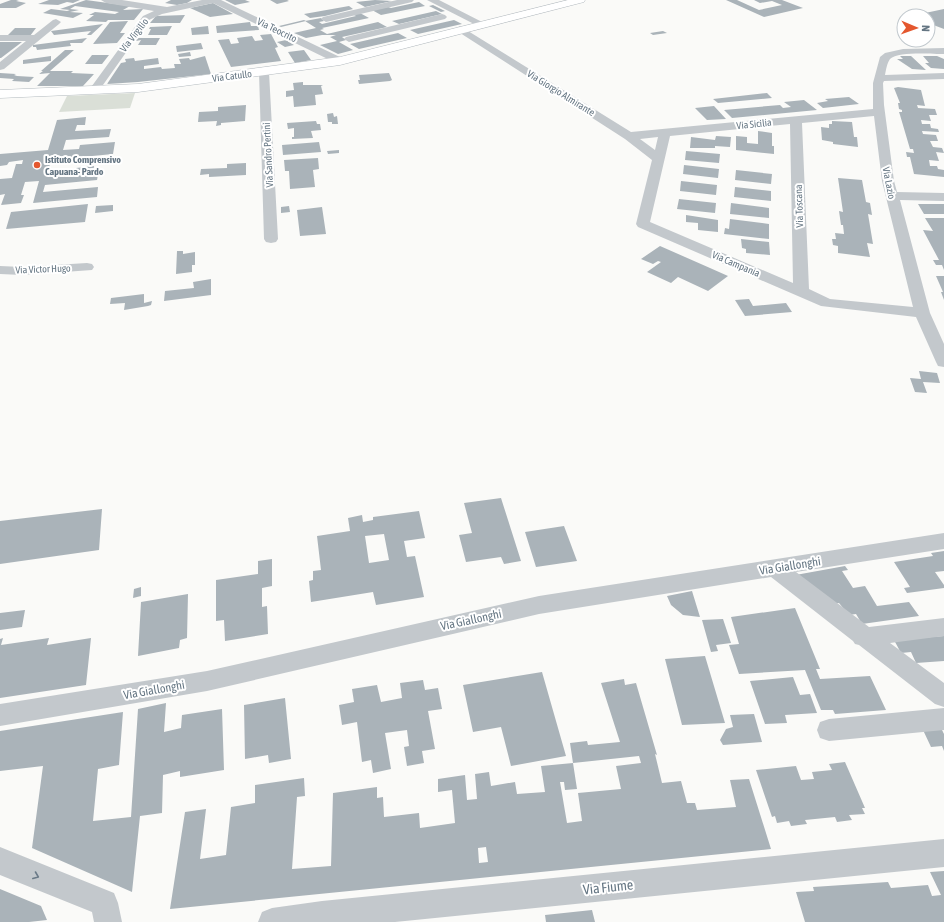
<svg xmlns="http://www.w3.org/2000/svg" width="944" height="922" font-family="'Asap Condensed',sans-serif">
  <rect width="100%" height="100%" fill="#fafaf8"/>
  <path fill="#dadfd7" d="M135,93L130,108L59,112L67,96Z"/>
  <path fill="#aab3b9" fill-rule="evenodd" d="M11,0H19L16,1L26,3L16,8H0V4Z
    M49,0H80L73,3L67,2L58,5L38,4Z
    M86,0L130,6L123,10L143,9L134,20H108L106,22L86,21L94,15H89L95,12L115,14L119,12L75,6L70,9L79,10L70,12L83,13L73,18L43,13L51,9L67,11L70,10L60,9Z
    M171,0H192L187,3L177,5L165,3Z
    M225,0H245L250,2L235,5Z
    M270,0H287L289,1L277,4Z
    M375,0L392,1L365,7L356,2Z
    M726,0H737L759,10L782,5L772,1L760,3L754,0H782L803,8L764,17Z
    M419,2L425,6L381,15L372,10L388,7L391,8Z
    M213,3L233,14L210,17L190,8Z
    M433,5L445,11L441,12L429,6Z
    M349,6L353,9L325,16L310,18L304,14Z
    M944,9V29L928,23V16H911Z
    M436,11L442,14L399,24L392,21Z
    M360,13L369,18L322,28L324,29L320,30L327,34L378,22L387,27L342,37L346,40L339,42L353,50L338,54L320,45L337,41L330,37L336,35H322L306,38L294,33L316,28L305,21L321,18L324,21L319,22L322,24L356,16L352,14Z
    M185,15L180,23H150L156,16Z
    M304,20L306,21L281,27L279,26Z
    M454,20L462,24L418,34L410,30Z
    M128,21L120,33H125L117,43L93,44L110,22Z
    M250,22L251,26H258L259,30L217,33L216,26Z
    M103,24L91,35H87L91,31L54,35L51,31Z
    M172,26L167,35H148L151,29H149L150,27Z
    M208,26L209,34L192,35L191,28Z
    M15,28H36L30,36H7Z
    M663,31L667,33L653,35L650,33Z
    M398,33L407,38L359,49L350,44Z
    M271,34L278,47L275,48L281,61L231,67L218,40L229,39L231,44L239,43L237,38L252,36L255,41L263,40L260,35Z
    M87,38L82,43H70L71,46L37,50L36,47H33V45Z
    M137,38H160L156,45H138L141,40L136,41Z
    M286,40L294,45L285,47L277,42Z
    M0,42H22L1,58H0Z
    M201,43L203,49L177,52L176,46Z
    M65,50H74L50,71H73L71,73L94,74L83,86H37L50,73L39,74L43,71H41Z
    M304,50L311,60L295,63L288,52Z
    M190,52L191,56L179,57L178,54Z
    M92,55H109L102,64H85Z
    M51,56V61L23,64V60Z
    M205,56L211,74L138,82L107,84L121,63L126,62L125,59L134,58L135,61L158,58L159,64L144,66V69L161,67L162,69L175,68L174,64H181L179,59L189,58L190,60Z
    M900,56H911L926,70L912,69L897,59H903Z
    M923,56H937L944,59V69L931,68L925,63H929Z
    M0,73L16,74L14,75L17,76L34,77L29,82L12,81L14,79L0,78Z
    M389,73L392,80L390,81L359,84L358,80H360L359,75Z
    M303,82V85H323L321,86L323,94L315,95L316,105L294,107L293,96L286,97V91L294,90L293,83Z
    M898,87L921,90L925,106L917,105L918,108L935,109L937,115H929L931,121L921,120L922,124H930L931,128L938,129L939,132L922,131L923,134L936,135L938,141H930L933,147L942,148L944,153L936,152L939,161L929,160L930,166H937L938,169L944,170V177L914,174L910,157H907L906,152L914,153L913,149H910L900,115L899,112H902V110L899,109L898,103H900L894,88Z
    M767,93L772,98L718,103L713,99Z
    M849,97L859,104L823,108L817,103L828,101L825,99Z
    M804,100L817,110L732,118L724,110L780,105L783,108L791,107L784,102Z
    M246,105L245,121L221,123V125L216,126L217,121L198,122L199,112L218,111V107Z
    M714,106L726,119L707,120L695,108Z
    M333,113L334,117L337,116L338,124H332V122H328L327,114Z
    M86,117L85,125H77L75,131L111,129L109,137L66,140L63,150L79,149L80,145L115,142L113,154L51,160L48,172L76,170V168L94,166L93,174H98L97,180L45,185L43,192L98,187L97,197L33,203L39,181L25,182L21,195H24L21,203L1,205L5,194L0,195V179L12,178L16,164H22L23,160L9,162L7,165L0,166V154L48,150L57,120Z
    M316,121L317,124H320L321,130L311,131L313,138L292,139V137H294V128L288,129L287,123Z
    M832,121L852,122L854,137H857L858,147L833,144V142L822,140L821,127L829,128V124H832Z
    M758,131L772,133V146H774V154L736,150V136L747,137V143L758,144Z
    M716,136L731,137L730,147L715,146V148H690L691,137L715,140Z
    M319,142L321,152L283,155L282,145Z
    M339,150V153L328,154L327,151Z
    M686,151L720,154L719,163L685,160Z
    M318,158L319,169L313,170L315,187L290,189L289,171H285L284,160Z
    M246,163V175L209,177V174L200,175L201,169L227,168V164Z
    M684,165L719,169L718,178L683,174Z
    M736,170L772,174L771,184L735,180Z
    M838,178L862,180L866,202L870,203L872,215L868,214L873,244L867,243L870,257L838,253V246L833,245L832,239H836L835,233L844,234L843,225H841L839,211L843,212Z
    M681,181L717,185L716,195L680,191Z
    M735,187L771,191V201L734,197Z
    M679,199L716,203L715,213L677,209Z
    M731,203L769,208V218L730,214Z
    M88,204L85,222L6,229L11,212Z
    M918,204H944V214H924Z
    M113,205V211L95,213L96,206Z
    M289,206L290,212L281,213V207Z
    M322,207L326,234L300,236L297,210Z
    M686,215L718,220V232L698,230V223L686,222Z
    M925,218H944V270L942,265H936L933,260H939L923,230L933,231Z
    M730,219L769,224V239L724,234L725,228L729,229Z
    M741,239L769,242L770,255L746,253V249L742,248Z
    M660,246L710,268L728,276L708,291L678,277L671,283L647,272L661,262L658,261L653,264L641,259Z
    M177,251H183V254L195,252V265H192V272L176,274Z
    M936,276H944V300L941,292H943Z
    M211,279V295L164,301L165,291L194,288L193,282Z
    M144,294V303L152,301L151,305L148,306L124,310L125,303L110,304L111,298Z
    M749,299L753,306L786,303L792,312L745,316L735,300Z
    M919,371L937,373L940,383L923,382L927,393L915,392L910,378L921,379Z
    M501,498L521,561L504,564L501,557L466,562L459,535L472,533L464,503Z
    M102,509L99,550L0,564V521Z
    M419,511L425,538L404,541L407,557L415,556L424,597L376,605L373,592L311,602L309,581L313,580V571L321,570L317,536L350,531L348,518L362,515L363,522L373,520V517ZM384,534L389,560L369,563L365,536Z
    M564,526L577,561L536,567L525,532Z
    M944,551V571L935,572L944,585V588L907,593L904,588L910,587L894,562L933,556L931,553Z
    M272,559V586L262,588V607L267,606L268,634L225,641L224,620L216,621V580L258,574V561Z
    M845,566L848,570L842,571L853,588L865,586L877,606L909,602L919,616L862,624L856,614L849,615L839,603L831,604L790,576Z
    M141,587V596L133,598L134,589Z
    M692,591L700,617L683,615L671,605L667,596Z
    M188,594L187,638L180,640L179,648L138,656L141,602Z
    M795,608L820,669H816L820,679L870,676L886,710L835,714L833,710H821L805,670L739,674L729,645L739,644L731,617Z
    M25,610L22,627L0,630V613Z
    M723,619L731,643L716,645L718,651L711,652L702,620Z
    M944,636V661L916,663L911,652L901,653L894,640Z
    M3,638L1,645L49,638L47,645L91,638L86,685L0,698V639Z
    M705,656L725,723L682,725L665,659Z
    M542,672L566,756L511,766L501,727L473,732L463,685Z
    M793,677L800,695L810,694L817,713L785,715L787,723L765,724L750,681Z
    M624,679L625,685L636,683L657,755L655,754L662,783L681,781L687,803H695L697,810L736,807L730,780L749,779L771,849L170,909L185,812L206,809L200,859L226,855L231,807L255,803V785L304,778L305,796L297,797L292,869L331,866L333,793L377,787V798L383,797L384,817L419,813L420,828L455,823L452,790L438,792V779L465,775L467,800L477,799L475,774L489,772L491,786L515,782L517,794L545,792L541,766L573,763L577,789L565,790L564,782H560L567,823L582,821L578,793L621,789L616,766L641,763L639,756L573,763L570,743L587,741L588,745L620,742L601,683ZM486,847L488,862L479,863L478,848Z
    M423,680L425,690L438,688L442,709L428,711L435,749L422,751L424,763L407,766L404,747L409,746L407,730L385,733L391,769L373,773L371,760L362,762L357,722L342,725L339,705L354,702L352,689L377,685L381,702L402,698L400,683Z
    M285,698L291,759L269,763L268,755L245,759L244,705Z
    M166,703L164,732L181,728L182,715L222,709L224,770L180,777V771L163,775L162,813L140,816L132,892L32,848L43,766L0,771V731L123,712L119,765L98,769L93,821L131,817L138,709Z
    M754,714L762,742L723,745L720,740L726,729L733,727L730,715Z
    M941,728L944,734V751L942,746L931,747L923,730Z
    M845,762L865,808H862L865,814L849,815L852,820L837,822L835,817L805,820L807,824L791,826L789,821L777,823L775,816L772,817L756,770L796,766L801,780L814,779L812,772L832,770L829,764Z
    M944,871V922H805L796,892L814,891L813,887L888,882L891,888L928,885L932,896L941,895L930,872Z
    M0,889L41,906L47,920L29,922H0Z
    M592,910L595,922H546L545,915Z"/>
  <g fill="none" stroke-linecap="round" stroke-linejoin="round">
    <g stroke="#b3babf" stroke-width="1">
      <path id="secondary" d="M568,0H585L584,2L340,65L138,92L0,98V90L138,84L340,57Z"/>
    </g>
    <path fill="#c3c8cc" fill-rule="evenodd" d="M101,0H122L167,7L202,0H221L344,59L345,61L340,64L336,63L213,3L162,14L149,20L98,92H90L89,90L143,16L154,11L106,3Z
      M397,0H414L412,2L326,22L321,19L323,17Z
      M427,0H439L486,24L481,27L478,26Z
      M442,14L445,15L447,17L445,19L349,42L344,39L346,37Z
      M56,19L61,22L59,24L4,69L0,70V62L26,41H0V35H34L53,20Z
      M460,26L631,132L873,109V83L880,57L885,53L903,49L944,48V54C932,54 898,51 890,59C887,63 886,70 885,75L944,73V79L884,81L883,83L884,105L894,181L897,192L944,193V201L900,200L930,313L944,344V367L938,366L936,362L916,317L821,306L638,227L636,224L652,160L625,139L457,31L455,29ZM874,116L882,181L913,307L830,299L809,289L802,123ZM790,124L793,283L650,222L670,136ZM658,137L655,150L640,139Z
      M264,69L269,72L278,239L276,242L271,243L266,242L264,239L259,72Z
      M87,263L92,264L94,267L92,270L22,275L0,274V266L22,267Z
      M944,533V549L796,572L869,627L944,618V636L890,643L944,683V707L935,704L859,645L855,644L853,641L771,577L539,614L207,691L0,726V704L207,671L539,596Z
      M944,708V730L829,741L820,738L817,730L820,722L829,719Z
      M944,839V867L395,922H258L262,912L272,908L322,901Z
      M0,847L114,893L118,903L122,922H94L92,912L0,875Z"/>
    <use href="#secondary" fill="#fff" fill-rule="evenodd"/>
  </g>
  <defs><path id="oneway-chevron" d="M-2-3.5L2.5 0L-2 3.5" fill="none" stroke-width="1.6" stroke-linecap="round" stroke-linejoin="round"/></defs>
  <use stroke="#6a7a87" href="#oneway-chevron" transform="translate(36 876) rotate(22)"/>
  <circle fill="#e4572e" stroke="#fff" stroke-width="1.5" cx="37" cy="165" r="4"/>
  <g text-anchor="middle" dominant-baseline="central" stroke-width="4" stroke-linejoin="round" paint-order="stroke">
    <g font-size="10" fill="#657683" stroke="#fff">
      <text transform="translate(277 30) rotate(26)">Via Teocrito</text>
      <text transform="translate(134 35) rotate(-52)">Via Virgilio</text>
      <text transform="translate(232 76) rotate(-7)">Via Catullo</text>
      <text transform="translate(561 93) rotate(32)">Via Giorgio Almirante</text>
      <text transform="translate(754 124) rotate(-6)">Via Sicilia</text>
      <text transform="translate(268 155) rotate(-93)">Via Sandro Pertini</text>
      <text transform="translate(889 183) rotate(79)">Via Lazio</text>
      <text transform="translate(799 206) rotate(-92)">Via Toscana</text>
      <text transform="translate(736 264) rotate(23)">Via Campania</text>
      <text transform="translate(43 269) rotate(-2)">Via Victor Hugo</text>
    </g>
    <g font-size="10" font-weight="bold" fill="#657683" stroke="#fff" text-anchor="start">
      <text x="45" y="159">Istituto Comprensivo<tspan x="45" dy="12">Capuana- Pardo</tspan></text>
    </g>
    <g font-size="12" fill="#657683" stroke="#fff">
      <text transform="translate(790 566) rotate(-9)">Via Giallonghi</text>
      <text transform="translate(471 620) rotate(-12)">Via Giallonghi</text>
      <text transform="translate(154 690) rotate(-10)">Via Giallonghi</text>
    </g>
    <g font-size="14" fill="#657683" stroke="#fff">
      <text transform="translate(608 887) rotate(-6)">Via Fiume</text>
    </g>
  </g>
  <g transform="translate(916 28) rotate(92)"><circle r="19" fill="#ffffff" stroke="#c1c8cd"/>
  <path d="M0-3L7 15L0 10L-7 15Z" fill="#e4572e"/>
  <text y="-6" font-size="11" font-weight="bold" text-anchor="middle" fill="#657683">N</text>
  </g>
</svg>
